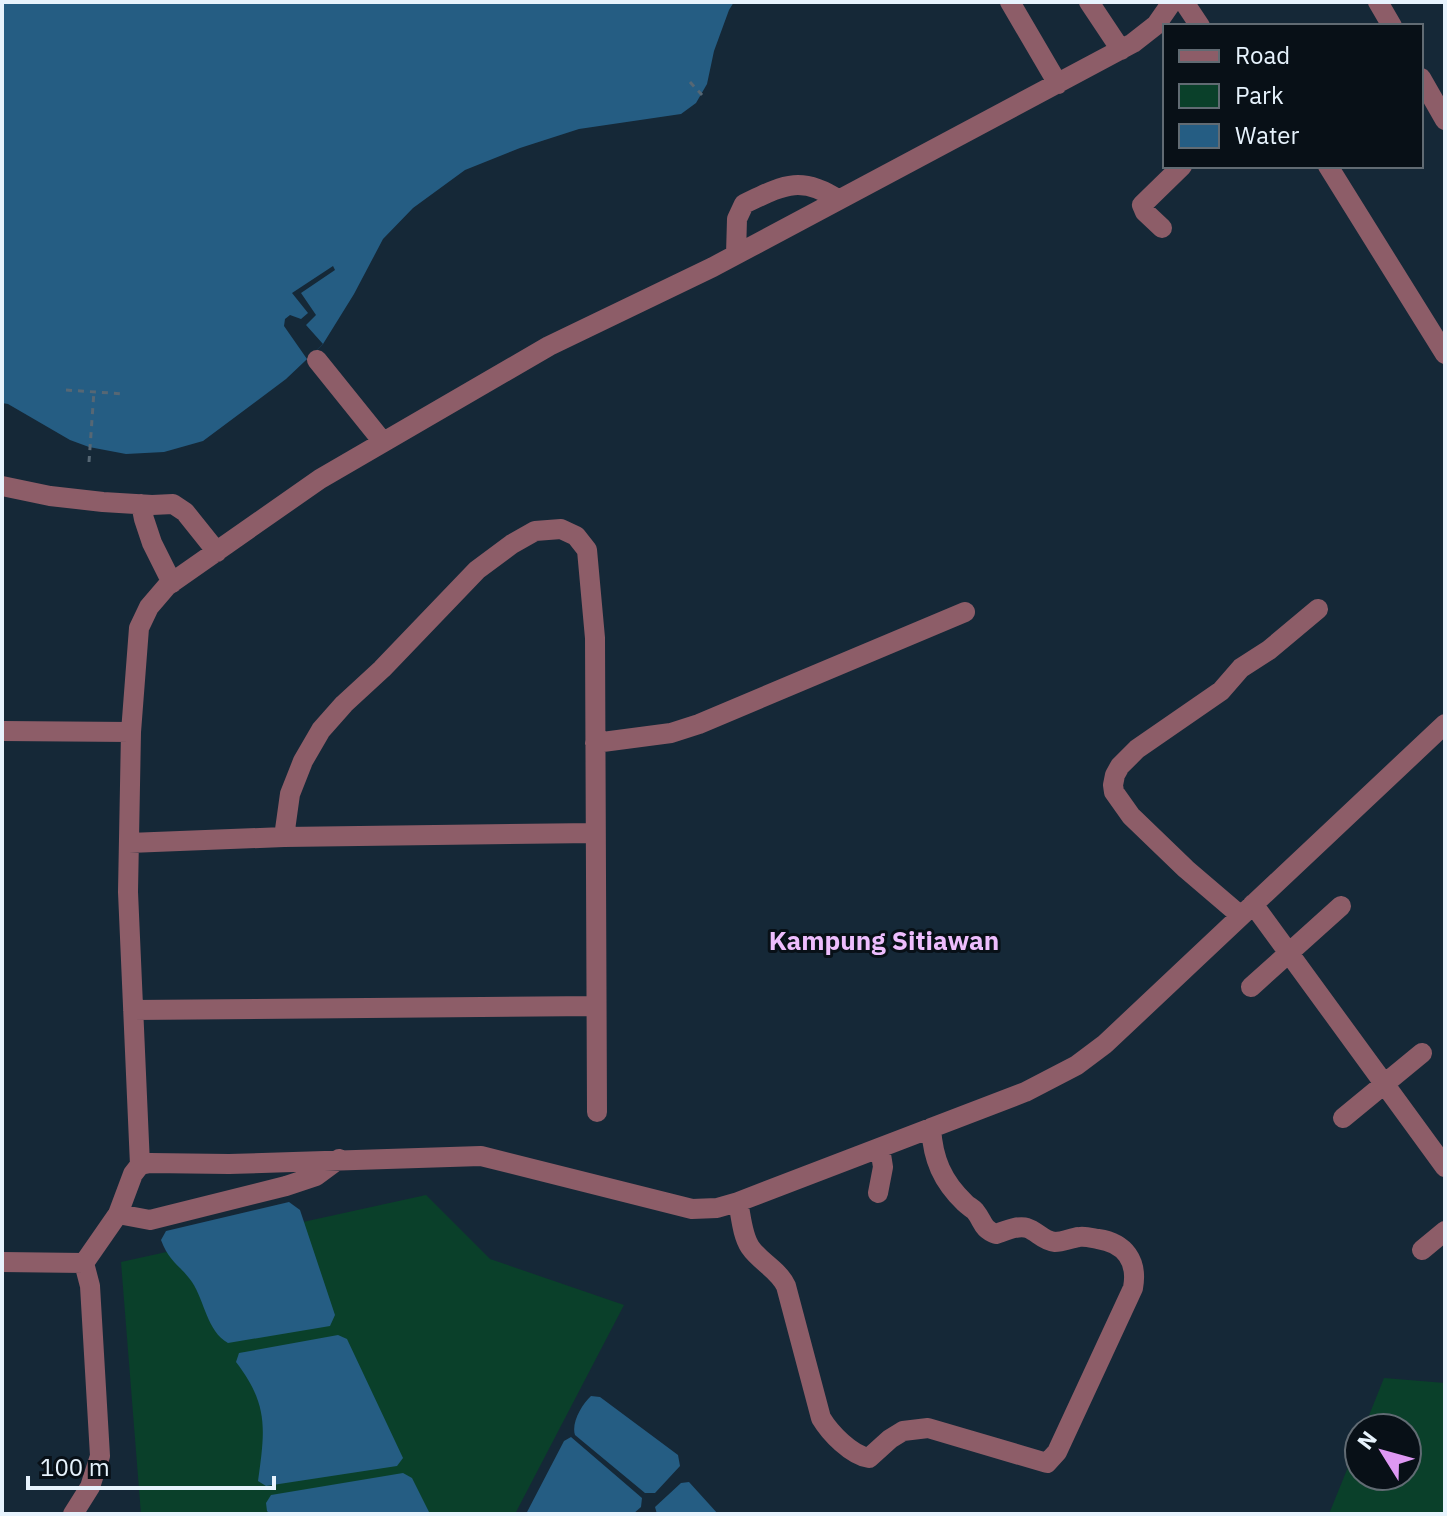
<svg xmlns="http://www.w3.org/2000/svg" width="1447" height="1516" font-family="'IBM Plex Sans',sans-serif">
  <rect width="100%" height="100%" fill="#152837"/>
  <path fill="#0a402a" d="M426,1195L490,1259L624,1305L515,1514H141L121,1262Z
    M1384,1378L1445,1383V1514H1329L1359,1440V1476H1407V1428H1364Z"/>
  <path fill="#255d83" d="M2,2H734L729,10L714,51L707,84L696,103L681,114L579,129L520,148L465,170L413,208L383,239L354,294L323,344L286,379L203,441L164,452L126,454L89,447L70,440L8,404L2,403Z
    M289,1202L300,1210L335,1315L330,1326L228,1343C207,1331 205,1302 192,1282C180,1265 169,1262 161,1240L166,1231Z
    M338,1335L347,1339L403,1458L397,1466L266,1486L258,1481C265,1430 269,1405 236,1362L239,1353Z
    M591,1396L600,1397L678,1455L680,1466L655,1493H645L575,1435C571,1423 582,1404 591,1396Z
    M571,1437L642,1498L641,1507L633,1514H526L564,1441Z
    M403,1473L412,1478L430,1514H270L267,1511L266,1503L271,1495Z
    M689,1482L718,1514H657L655,1507L681,1483Z"/>
  <path fill="#152837" d="M333,266L335,270L301,293L316,315L306,325L323,344L307,359L284,326L285,319L290,315L301,319L308,313L292,293Z"/>
  <g fill="none" stroke-linecap="round" stroke-linejoin="round">
    <path stroke="#566774" stroke-width="3" stroke-dasharray="6 6" stroke-linecap="butt" d="M690,82L702,95
      M66,390L125,394
      M89,462L94,391"/>
    <path stroke="#8d5d68" stroke-width="20" d="M1010,2L1058,84
      M1089,2L1121,50
      M1184,2L1200,26
      M1378,2L1392,26
      M1421,78L1445,120
      M1328,166L1445,354
      M1162,228L1145,212L1142,205L1182,166
      M736,254L737,219L744,204C782,186 800,174 839,200
      M317,360L383,442
      M2,486L50,496L103,502L152,505L173,504L185,512L217,552
      M141,504L144,519L152,543L172,583
      M2,731L131,732
      M595,743L671,733L699,724L965,612
      M284,837L290,794L303,761L321,730L344,704L382,669L477,570L512,544L535,531L561,529L576,536L587,550L595,638L597,1112
      M129,843L284,837L595,833
      M1253,904L1445,1167
      M1241,916L1186,869L1131,816L1114,792L1113,785L1115,775L1120,766L1137,749L1221,691L1241,668L1269,650L1318,609
      M1251,987L1341,906
      M133,1010L596,1006
      M1343,1118L1422,1053
      M140,1165L128,892L131,732L139,628L149,607L167,586L320,479L549,346L713,267L1133,43L1156,25L1172,2
      M878,1193L883,1167L880,1148
      M738,1202C741,1215 742,1235 750,1247C760,1262 778,1269 786,1286L821,1418C830,1433 851,1455 869,1458L890,1439L903,1431L928,1428L1047,1463L1057,1452L1133,1288C1138,1261 1125,1243 1098,1239C1092,1238 1085,1236 1079,1237C1071,1238 1063,1242 1055,1242C1043,1241 1037,1231 1027,1228C1018,1225 1005,1231 996,1234C981,1228 984,1222 975,1211C972,1208 968,1206 965,1203C942,1181 933,1159 931,1128
      M118,1214L150,1220L286,1186L316,1176L339,1159
      M1422,1250L1445,1231
      M2,1262L84,1263
      M73,1514L90,1487L100,1456L90,1286L84,1263L118,1214L133,1174L140,1165L150,1163L229,1164L481,1156L692,1209L717,1208L738,1202L1025,1092L1077,1065L1105,1044L1445,724"/>
  </g>
  <g text-anchor="middle" dominant-baseline="central" stroke-width="6" stroke-linejoin="round" paint-order="stroke">
    <g font-size="26" font-weight="bold" fill="#eebdfd" stroke="#081017">
      <text x="884" y="940">Kampung Sitiawan</text>
    </g>
  </g>
  <rect width="1447" height="1516" fill="none" stroke="#e7f3fd" stroke-width="8"/>
  <rect x="1163" y="24" width="260" height="144" fill="#081017" stroke="#616b73" stroke-width="2"/>
  <rect x="1179" y="50" width="40" height="12" fill="#8d5d68" stroke="#616b73" stroke-width="2"/>
  <text x="1235" y="64" font-size="24" fill="#e7f3fd">Road</text>
  <rect x="1179" y="84" width="40" height="24" fill="#0a402a" stroke="#616b73" stroke-width="2"/>
  <text x="1235" y="104" font-size="24" fill="#e7f3fd">Park</text>
  <rect x="1179" y="124" width="40" height="24" fill="#255d83" stroke="#616b73" stroke-width="2"/>
  <text x="1235" y="144" font-size="24" fill="#e7f3fd">Water</text>
  <g transform="translate(1383 1452) rotate(307)"><circle r="38" fill="#081017" stroke="#616b73" stroke-width="2"/>
  <path d="M0-6L14 30L0 20L-14 30Z" fill="#de98f3"/>
  <text y="-12" font-size="22" font-weight="bold" text-anchor="middle" fill="#e7f3fd">N</text>
  </g>
  <path d="M28 1476v12h246v-12" fill="none" stroke="#e7f3fd" stroke-width="4"/>
  <text x="40" y="1476" font-size="24" fill="#e7f3fd" stroke="#081017" stroke-width="6" paint-order="stroke">100 m</text>
</svg>
